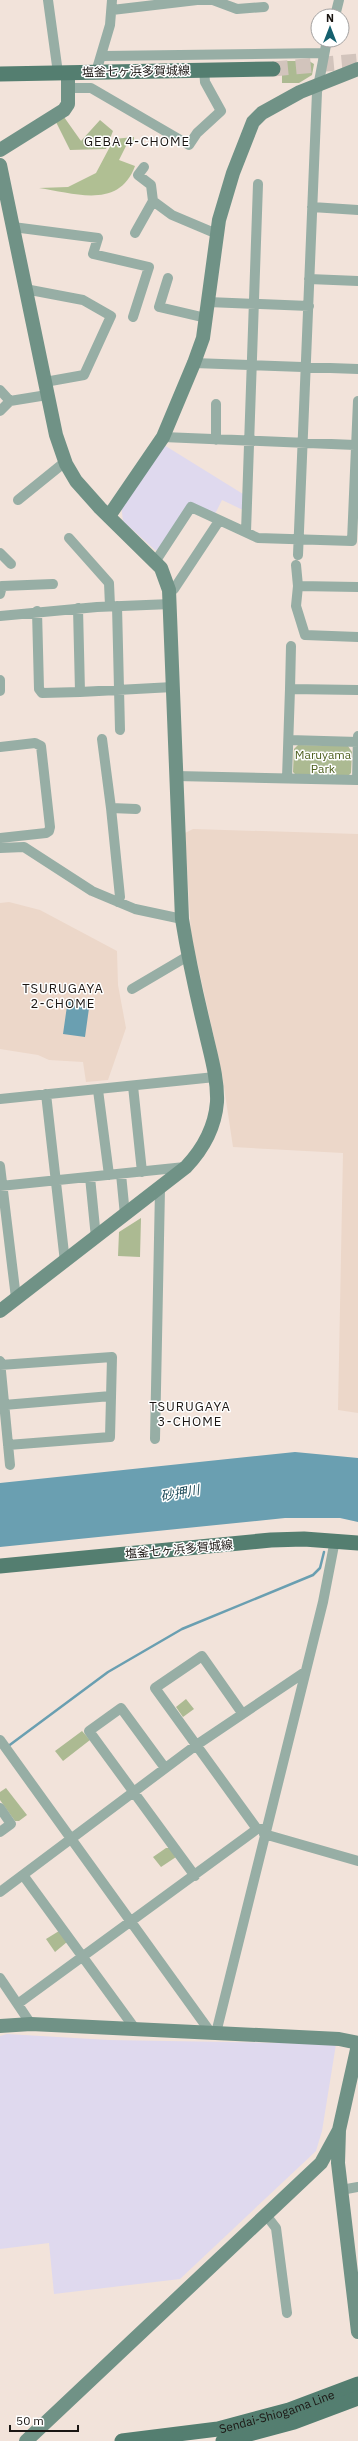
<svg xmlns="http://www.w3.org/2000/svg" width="358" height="2441" font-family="'IBM Plex Sans','Noto Sans JP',sans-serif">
  <rect width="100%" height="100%" fill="#f2e3da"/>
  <path fill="#dfd9ee" d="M164,445L243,494V510L222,500L215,514L192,503L158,550H155L123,521L121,505Z
    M7,2034L109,2040L336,2044L322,2131L316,2151L180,2279L54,2294L49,2243L0,2249V2036Z"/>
  <path fill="#ecd7c9" d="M193,829L358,834V1413L338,1410L343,1153L233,1147L222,1074L191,934L185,833Z
    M9,902L40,910L117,951L118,985L126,1028L108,1080L86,1082L83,1062L49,1060L38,1055L0,1049V903Z"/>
  <path fill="#acba92" d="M282,61H309L314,64L312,75L299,83H282Z
    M64,117L81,141L100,120L113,131L106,149L70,150L56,122Z
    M298,745L348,746L352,752L351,773L347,777L297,776L293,772L294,749Z
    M141,1218L140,1257L118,1256L119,1232Z
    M186,1699L194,1709L183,1717L176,1707Z
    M82,1731L90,1740L63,1761L55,1751Z
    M6,1788L27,1815L19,1821H15L0,1800V1792Z
    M166,1848H170L176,1857L161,1867L153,1857Z
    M59,1931L67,1942L55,1952L46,1939Z"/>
  <path fill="#b0bf93" d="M134,137V144H127L119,160L135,166C119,210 74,193 39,188L68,187L96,173L114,139Z"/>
  <path fill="#6a9fb1" d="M68,999L90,1001L85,1037L63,1034Z
    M295,1452L358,1458V1522L340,1518H285L0,1547V1483Z"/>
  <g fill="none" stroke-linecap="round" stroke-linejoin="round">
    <path stroke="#6a9fb1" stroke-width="2.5" d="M7,1747L108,1672L182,1629L313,1575L320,1568L324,1552"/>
    <path stroke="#d2c4bc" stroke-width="15" stroke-dasharray="15 8" stroke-linecap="butt" d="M273,69L358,61"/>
    <path stroke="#97aea5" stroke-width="10" d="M48,0L58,73
      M112,10L197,0H213L237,9L264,7
      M335,16L339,0
      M103,56L324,53
      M96,72L110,25L112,0
      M68,88H91L189,145L197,133L221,111L205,82L204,70
      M144,167L138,175L151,185L153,201L172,215L217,234
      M312,207L358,210
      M13,227L98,238L93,254L149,267L133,317
      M135,233L153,201
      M168,278L159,307L206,318
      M309,279L358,281
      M25,289L83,300L111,316L84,375L45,382
      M208,302L309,306
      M194,363L358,369
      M0,390L10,401L47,395
      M0,411L10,401
      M163,437L355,445
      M216,440V404
      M18,500L65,462
      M246,532L258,184
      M69,538L109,583L110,606
      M0,553L11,564
      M298,555L317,92L327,40
      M155,562L191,507L258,538L352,541L358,401
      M296,565L298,586
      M358,587L298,586L296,606L305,635L358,637
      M169,590L174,589L219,521
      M0,594L2,586L53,584
      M117,606L120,730
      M78,608L80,692L173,687
      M37,611L39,689L42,693L80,692
      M0,616L97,607L171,604
      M0,680V691
      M290,689L291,646
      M102,739L111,808
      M289,740L358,742
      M0,747L35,743L41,746L50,827L49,831L46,833L0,838
      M176,776L357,780L358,736
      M287,778L290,689L358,690
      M0,848L24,847L92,891L135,909L182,919
      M118,902L120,897L111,808L136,809
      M132,989L188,956
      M133,1086L142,1172
      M98,1090L109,1175
      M46,1094L65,1262
      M0,1099L215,1077
      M0,1166L16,1298
      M121,1174L125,1215
      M90,1177L96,1238
      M0,1186L185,1167
      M0,1361L10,1465
      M0,1365L112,1357L110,1437L8,1445
      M4,1405L111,1396
      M155,1439L160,1189
      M242,1713L202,1656L155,1688L257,1829
      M0,1740L211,2033
      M165,1768L121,1708L89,1731L195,1876
      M0,1808L11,1824L0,1832
      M264,1834L358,1861
      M23,1875L136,2030
      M0,1892L195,1746L305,1672
      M0,1978L31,2024
      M19,2003L257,1829H266
      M216,2033L323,1602L335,1540
      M341,2190L358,2187
      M266,2215L276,2228L287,2313"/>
    <path stroke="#709286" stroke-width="14" d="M0,150L64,110L68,104V73
      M0,165L56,435L66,464L76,481L100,508L161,568L169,590L182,919C188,956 196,993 205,1030C210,1053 218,1078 217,1102C215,1127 203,1149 186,1167L0,1311
      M109,516L163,437L194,363L203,338L219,220L233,173L253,122L262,113L300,92L358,69
      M0,2026L31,2024L339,2039L358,2043
      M358,2045L339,2130L338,2163L358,2332
      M26,2441L321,2163L339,2130"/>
    <g stroke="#547e70" stroke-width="15">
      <path d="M0,74L273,69"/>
      <path d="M0,1566L271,1540L304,1539L358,1543"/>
      <path id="s1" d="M122,2441L218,2429L289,2410L358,2384"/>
      <path d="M223,2441L294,2422L358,2398"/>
    </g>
  </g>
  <g text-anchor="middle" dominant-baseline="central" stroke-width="3" stroke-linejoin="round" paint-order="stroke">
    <g font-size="12" fill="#1b1613" stroke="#fff">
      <text transform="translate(136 71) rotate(-1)">塩釜七ヶ浜多賀城線</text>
      <text transform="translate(179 1549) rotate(-5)">塩釜七ヶ浜多賀城線</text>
      <text stroke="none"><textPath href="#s1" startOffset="158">Sendai-Shiogama Line</textPath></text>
    </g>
    <g font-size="12" fill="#4e601f" stroke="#fff">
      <text x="323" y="754">Maruyama<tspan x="323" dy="14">Park</tspan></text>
    </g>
    <g font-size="13" letter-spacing="1" fill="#1b1613" stroke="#fff">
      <text x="137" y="141">GEBA 4-CHOME</text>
      <text x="63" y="988">TSURUGAYA<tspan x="63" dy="15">2-CHOME</tspan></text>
      <text x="190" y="1406">TSURUGAYA<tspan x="190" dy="15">3-CHOME</tspan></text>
    </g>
    <g font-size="13" font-style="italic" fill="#1b4a58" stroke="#fff">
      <text transform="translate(180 1493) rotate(-10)">砂押川</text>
    </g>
  </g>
  <g transform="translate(330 28)"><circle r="19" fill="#ffffff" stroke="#a4a2a1"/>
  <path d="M0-3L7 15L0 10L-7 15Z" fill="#15606e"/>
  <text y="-6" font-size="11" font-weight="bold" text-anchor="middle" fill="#1b1613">N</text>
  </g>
  <path d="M10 2425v6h68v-6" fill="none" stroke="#1b1613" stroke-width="2"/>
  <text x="16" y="2425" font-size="12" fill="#1b1613" stroke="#ffffff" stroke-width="3" paint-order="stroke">50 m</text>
</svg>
